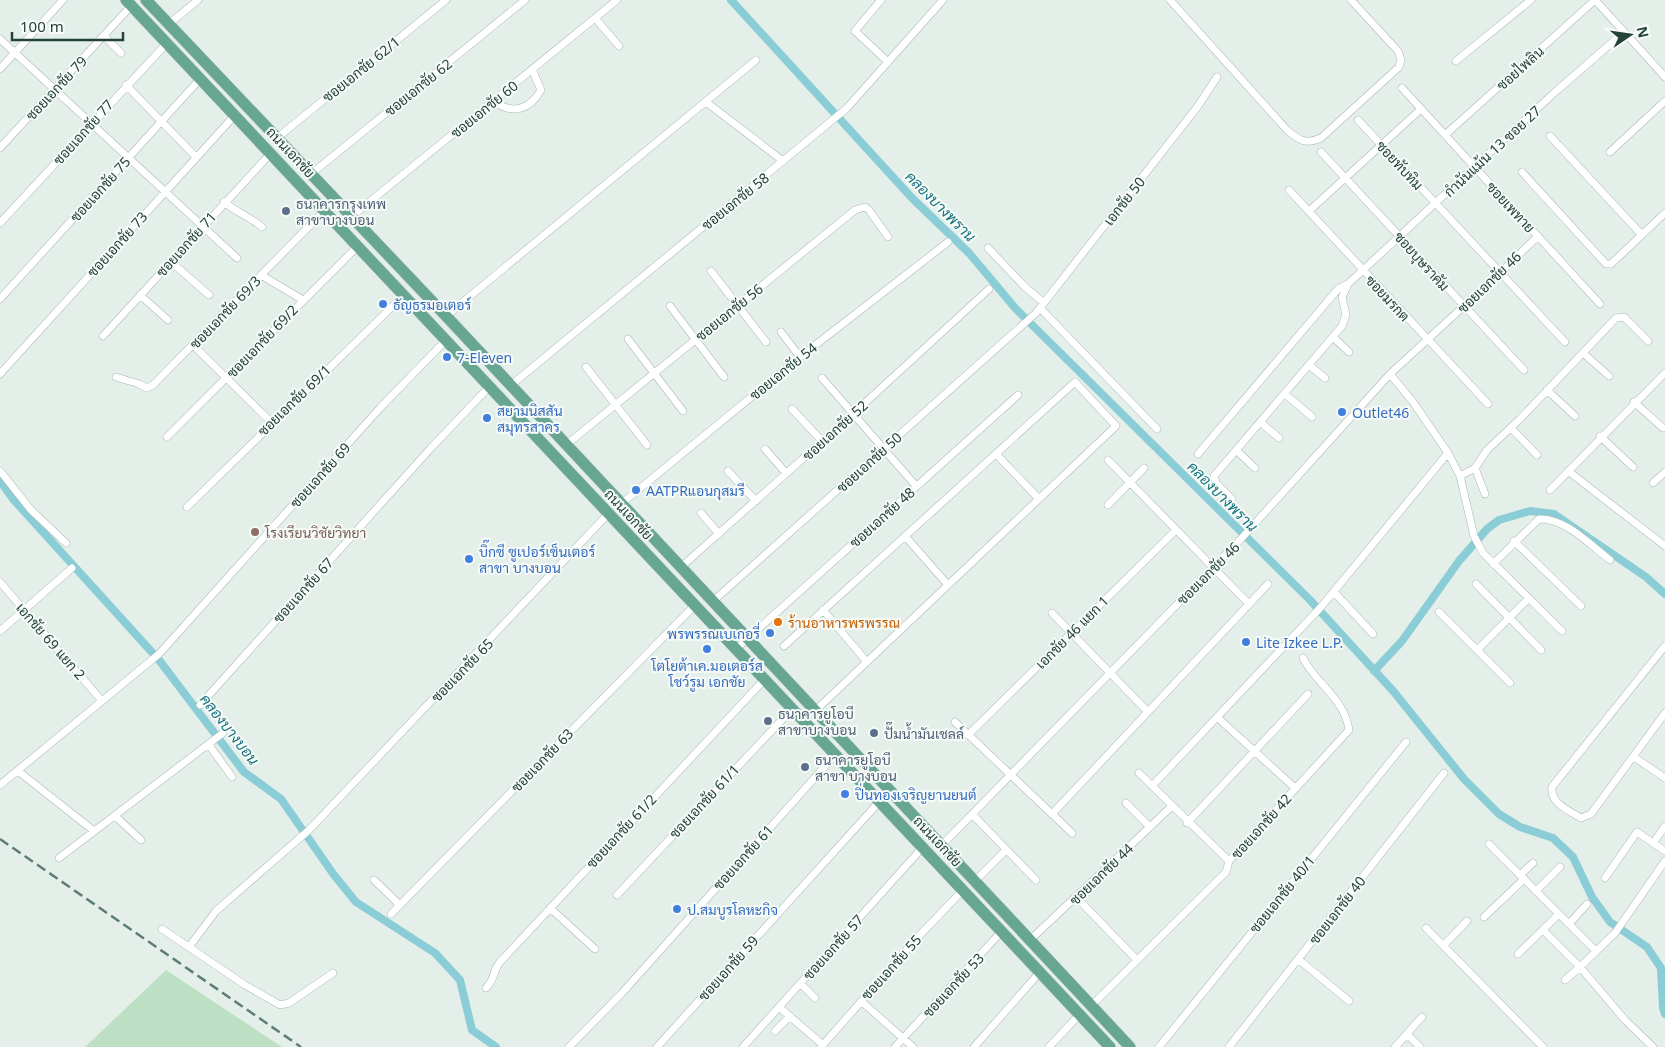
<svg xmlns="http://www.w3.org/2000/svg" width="1665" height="1047" font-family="'Noto Sans',Sarabun,sans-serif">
  <rect width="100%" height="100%" fill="#e5efea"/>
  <path fill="#bde0c5" d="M166,970L282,1047H85Z"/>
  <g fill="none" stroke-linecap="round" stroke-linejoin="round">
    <path stroke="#8bcdd6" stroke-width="8" d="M731,0L912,198L969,253L1015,308L1310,600L1394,692L1464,779L1499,814L1520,827L1553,838L1573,857L1592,897L1610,922L1647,947L1661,968L1663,1008L1665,1014
      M0,481L13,499L159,660L244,772L281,799L334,875L356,902L435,953L460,980L472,1030L496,1047
      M1374,671L1402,641L1459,561L1487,529L1499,520L1530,511L1554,514L1646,577L1665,594"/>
    <g stroke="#a7b8b1" stroke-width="8">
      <path id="minor" d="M881,0L855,31L888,62
        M1170,0L1287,130C1299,140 1305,145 1321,138L1399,67L1401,60L1398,51L1351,0
        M1595,0L1665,77
        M595,18L619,46
        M169,24L198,0
        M104,36L121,53
        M0,39L237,258
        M1456,61L1531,0
        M0,69L63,0
        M126,85L196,157
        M1402,88L1600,304
        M494,101C512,115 530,110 541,90L532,69
        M706,102L783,161
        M1358,120L1565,342
        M1445,135L1595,0
        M1550,136L1642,235
        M277,138L446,0
        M0,148L131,6
        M1321,152L1524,370
        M1610,152L1665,101
        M1522,172L1606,264H1611L1665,213
        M311,174L525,0
        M1289,190L1488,404
        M224,202C236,212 250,217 262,227
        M1309,211L1421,109
        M351,217L617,0
        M0,223L167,43
        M988,248L1025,287L1044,303
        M170,261L209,295
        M711,271L766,342
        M261,275L303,300
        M140,295L168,320
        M0,299L200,79
        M670,306L724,377
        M1040,308L1157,429
        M446,316L756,60
        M781,332L800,357
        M103,336L271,153
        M1333,337L1349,352
        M628,339L683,411
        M193,345L272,423
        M1583,353L1609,376
        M1309,365L1325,378
        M586,367L647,445
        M0,374L235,115
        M1390,374L1413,402L1448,453L1460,476L1474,536L1483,553L1562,631
        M116,377L139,384L147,388L153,385L325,210
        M822,378L916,486
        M510,386L847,108L943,0
        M1547,390L1575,416
        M1285,394L1312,417
        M1634,402L1663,428
        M792,409L822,441
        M1260,422L1279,438
        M1511,428L1537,455
        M1600,436L1633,467
        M167,437L358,246
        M566,445L855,210L865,207L869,210L888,237
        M765,449L786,473
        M1237,451L1255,468
        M996,454L1039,499
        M1198,454L1338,289L1348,284
        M1108,460L1249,604
        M0,471L31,510L66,543
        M728,471L756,501
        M1568,471L1665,546
        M1460,476L1475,468
        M1653,483L1665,472
        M1550,490L1665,373
        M1485,494L1475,468L1487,450L1520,419L1616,318L1624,317L1648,341
        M1232,499L1216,483L1214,476L1342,326L1346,315L1342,297L1348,284L1554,93L1623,33
        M621,504L800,357L948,242
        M1108,505L1144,468
        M187,507L403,296
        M701,513L719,534
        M905,536L948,585
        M1514,541L1581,606
        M1493,564L1539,519C1566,518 1590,545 1610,560
        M680,568L853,414L989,289
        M0,582L102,701
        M1476,584L1541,650
        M1334,592L1373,634
        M712,602L1036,313L1198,106L1217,77
        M823,610L867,662
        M1439,612L1510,683
        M1052,613L1148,712
        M0,631L72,568
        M784,646L1075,382L1116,426L815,711
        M1665,646L1552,787C1550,803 1568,810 1581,818L1591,814L1665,713
        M736,649L1018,395
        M1477,650L1528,599
        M200,705L430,449L489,387
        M1218,718L1295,788
        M955,722L1072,833
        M968,735L1176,530
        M209,745L232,777
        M1634,757L1665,778
        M18,771L94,831
        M1139,773L1229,861
        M0,785L159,654L380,408L445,341
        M1152,786L1321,607L1448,453
        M1126,803L1150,827
        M1052,814L1268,584
        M973,815L1036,880
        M115,816L141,840
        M1187,823L1308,694
        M1654,842L1665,826
        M1489,844L1596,951
        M941,846L1240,540L1390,374L1501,272L1538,236
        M59,858L223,733
        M1520,875L1533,863
        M1605,878L1637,832L1665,851
        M374,880L400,905
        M975,881L1006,850
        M1536,891L1560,867
        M617,895L792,709
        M1077,898L1137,960
        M550,908L595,949
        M391,914L694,606
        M1484,917L1524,879
        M1569,924L1587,904
        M1426,928L1543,1047
        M162,929L245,985L280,1005L289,1003L333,973
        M1543,930L1580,967L1615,933L1665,861
        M1030,940L1171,807
        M1444,945L1467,921
        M189,947L216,911L309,830L608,514
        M1518,954L1559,914
        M1298,959L1349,1001
        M1565,980L1580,967L1625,1020L1653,1047
        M801,984L815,998
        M486,988C497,976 492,971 500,962L765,679
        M861,1001L913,1047
        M1092,1005L1226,872L1229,861L1349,730C1345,699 1316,684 1303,658
        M779,1007L823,1045
        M775,1031L790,1016
        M1408,1035L1420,1047
        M569,1047L622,993L836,754
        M657,1047L880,801
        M743,1047L923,847
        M821,1047L918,937L963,890
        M895,1047L1002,931
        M974,1047L1040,972
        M1049,1047L1080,1014
        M1159,1047L1406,742
        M1229,1047L1444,773
        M1395,1047C1405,1037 1412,1027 1422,1017"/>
    </g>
    <g stroke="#c1cac7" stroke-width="12">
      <path id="primary" d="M126,0L1110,1047
        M146,0L446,316L1130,1047"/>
    </g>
    <use href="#minor" stroke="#fff" stroke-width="7"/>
    <use href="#primary" stroke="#67a693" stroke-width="11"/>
    <path stroke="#5d7d73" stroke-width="2.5" stroke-dasharray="10 5" stroke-linecap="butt" d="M0,839L301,1047"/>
  </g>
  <g fill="#5c6f8a" stroke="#f6fbf8" stroke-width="2">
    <circle cx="286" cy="211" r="5"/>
    <circle cx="768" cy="721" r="5"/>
    <circle cx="874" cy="733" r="5"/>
    <circle cx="805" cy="767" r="5"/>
  </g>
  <g fill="#3f7fe0" stroke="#f6fbf8" stroke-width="2">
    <circle cx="383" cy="304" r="5"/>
    <circle cx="447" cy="357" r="5"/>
    <circle cx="1342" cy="412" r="5"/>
    <circle cx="487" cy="418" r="5"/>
    <circle cx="636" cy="490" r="5"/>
    <circle cx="469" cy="559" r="5"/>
    <circle cx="770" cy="633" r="5"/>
    <circle cx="1246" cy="642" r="5"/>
    <circle cx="707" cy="649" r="5"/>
    <circle cx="845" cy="794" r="5"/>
    <circle cx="677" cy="909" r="5"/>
  </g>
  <circle fill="#8d6e63" stroke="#f6fbf8" stroke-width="2" cx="255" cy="532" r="5"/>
  <circle fill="#e8710a" stroke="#f6fbf8" stroke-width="2" cx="778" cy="622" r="5"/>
  <g text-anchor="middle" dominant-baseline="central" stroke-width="4" stroke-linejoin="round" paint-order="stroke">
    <g font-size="14" fill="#234238" stroke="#f6fbf8">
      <text transform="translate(1520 68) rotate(-42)">ซอยไพลิน</text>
      <text transform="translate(361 69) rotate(-39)">ซอยเอกชัย 62/1</text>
      <text transform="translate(418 87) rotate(-39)">ซอยเอกชัย 62</text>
      <text transform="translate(56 88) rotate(-47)">ซอยเอกชัย 79</text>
      <text transform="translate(484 109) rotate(-39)">ซอยเอกชัย 60</text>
      <text transform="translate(83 132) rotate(-48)">ซอยเอกชัย 77</text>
      <text transform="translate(1492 151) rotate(-43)">กำนันแม้น 13 ซอย 27</text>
      <text transform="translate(291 152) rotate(47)">ถนนเอกชัย</text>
      <text transform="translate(1400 165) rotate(47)">ซอยทับทิม</text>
      <text transform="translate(100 189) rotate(-48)">ซอยเอกชัย 75</text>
      <text transform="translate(735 201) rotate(-39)">ซอยเอกชัย 58</text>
      <text transform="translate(1124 201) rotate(-52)">เอกชัย 50</text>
      <text transform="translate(1511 207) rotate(47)">ซอยเพทาย</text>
      <text transform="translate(117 244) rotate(-48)">ซอยเอกชัย 73</text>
      <text transform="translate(186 244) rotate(-48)">ซอยเอกชัย 71</text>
      <text transform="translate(1422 261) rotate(48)">ซอยบุษราคัม</text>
      <text transform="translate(1489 282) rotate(-44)">ซอยเอกชัย 46</text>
      <text transform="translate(1388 298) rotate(47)">ซอยมรกต</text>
      <text transform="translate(225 312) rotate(-46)">ซอยเอกชัย 69/3</text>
      <text transform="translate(729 312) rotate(-39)">ซอยเอกชัย 56</text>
      <text transform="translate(262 341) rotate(-46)">ซอยเอกชัย 69/2</text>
      <text transform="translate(783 371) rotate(-39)">ซอยเอกชัย 54</text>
      <text transform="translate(294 400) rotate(-44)">ซอยเอกชัย 69/1</text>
      <text transform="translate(835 430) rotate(-42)">ซอยเอกชัย 52</text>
      <text transform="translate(869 462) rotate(-42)">ซอยเอกชัย 50</text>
      <text transform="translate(320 475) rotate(-48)">ซอยเอกชัย 69</text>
      <text transform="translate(629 514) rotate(47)">ถนนเอกชัย</text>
      <text transform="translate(882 517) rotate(-42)">ซอยเอกชัย 48</text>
      <text transform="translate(1208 573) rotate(-45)">ซอยเอกชัย 46</text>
      <text transform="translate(303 590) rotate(-48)">ซอยเอกชัย 67</text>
      <text transform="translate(1072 632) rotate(-45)">เอกชัย 46 แยก 1</text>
      <text transform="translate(51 641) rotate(49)">เอกชัย 69 แยก 2</text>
      <text transform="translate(462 670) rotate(-46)">ซอยเอกชัย 65</text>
      <text transform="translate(542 760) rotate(-46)">ซอยเอกชัย 63</text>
      <text transform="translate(704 801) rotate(-47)">ซอยเอกชัย 61/1</text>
      <text transform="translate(1261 826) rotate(-48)">ซอยเอกชัย 42</text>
      <text transform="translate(621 831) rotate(-47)">ซอยเอกชัย 61/2</text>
      <text transform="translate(938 841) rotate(47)">ถนนเอกชัย</text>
      <text transform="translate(743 857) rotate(-48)">ซอยเอกชัย 61</text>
      <text transform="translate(1101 874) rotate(-44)">ซอยเอกชัย 44</text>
      <text transform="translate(1282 894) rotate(-51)">ซอยเอกชัย 40/1</text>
      <text transform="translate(1337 910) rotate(-52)">ซอยเอกชัย 40</text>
      <text transform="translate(833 947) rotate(-48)">ซอยเอกชัย 57</text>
      <text transform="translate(891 967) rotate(-48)">ซอยเอกชัย 55</text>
      <text transform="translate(728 968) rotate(-48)">ซอยเอกชัย 59</text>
      <text transform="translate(953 985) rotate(-47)">ซอยเอกชัย 53</text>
    </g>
    <g font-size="14" fill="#4e5e75" stroke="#f6fbf8" text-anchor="start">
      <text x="296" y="203">ธนาคารกรุงเทพ<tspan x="296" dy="16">สาขาบางบอน</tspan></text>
      <text x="778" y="713">ธนาคารยูโอบี<tspan x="778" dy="16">สาขาบางบอน</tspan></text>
      <text x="884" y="733">ปั๊มน้ำมันเชลล์</text>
      <text x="815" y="759">ธนาคารยูโอบี<tspan x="815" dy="16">สาขา บางบอน</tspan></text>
    </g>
    <g font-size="14" fill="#366cbe" stroke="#f6fbf8" text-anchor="start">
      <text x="393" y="304">ธัญธรมอเตอร์</text>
      <text x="457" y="357">7-Eleven</text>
      <text x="497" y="410">สยามนิสสัน<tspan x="497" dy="16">สมุทรสาคร</tspan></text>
      <text x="1352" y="412">Outlet46</text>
      <text x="646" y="490">AATPRแอนกุสมรี</text>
      <text x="479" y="551">บิ๊กซี ซูเปอร์เซ็นเตอร์<tspan x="479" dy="16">สาขา บางบอน</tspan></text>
      <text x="760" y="633" text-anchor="end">พรพรรณเบเกอรี่</text>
      <text x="1256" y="642">Lite Izkee L.P.</text>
      <text x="707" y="665" text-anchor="middle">โตโยต้าเค.มอเตอร์ส<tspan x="707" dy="16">โชว์รูม เอกชัย</tspan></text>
      <text x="855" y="794">ปิ่นทองเจริญยานยนต์</text>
      <text x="687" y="909">ป.สมบูรโลหะกิจ</text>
    </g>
    <g font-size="14" fill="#785e54" stroke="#f6fbf8" text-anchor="start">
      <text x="265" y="532">โรงเรียนวิชัยวิทยา</text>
    </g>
    <g font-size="14" fill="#c56008" stroke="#f6fbf8" text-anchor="start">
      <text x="788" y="622">ร้านอาหารพรพรรณ</text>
    </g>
    <g font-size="15" font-style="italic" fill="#197581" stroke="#f6fbf8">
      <text transform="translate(941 206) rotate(45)">คลองบางพราน</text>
      <text transform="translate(1223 496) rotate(45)">คลองบางพราน</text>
      <text transform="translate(230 729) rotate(52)">คลองบางบอน</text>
    </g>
  </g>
  <g transform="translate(1630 35) rotate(77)" stroke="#f6fbf8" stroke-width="4" paint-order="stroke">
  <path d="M0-4L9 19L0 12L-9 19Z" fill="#234238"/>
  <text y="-8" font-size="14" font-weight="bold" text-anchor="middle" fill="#234238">N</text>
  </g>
  <path d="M12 32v8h111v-8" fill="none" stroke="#234238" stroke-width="2.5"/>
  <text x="20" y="32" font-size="15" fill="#234238" stroke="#f6fbf8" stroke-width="4" paint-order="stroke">100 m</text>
</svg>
